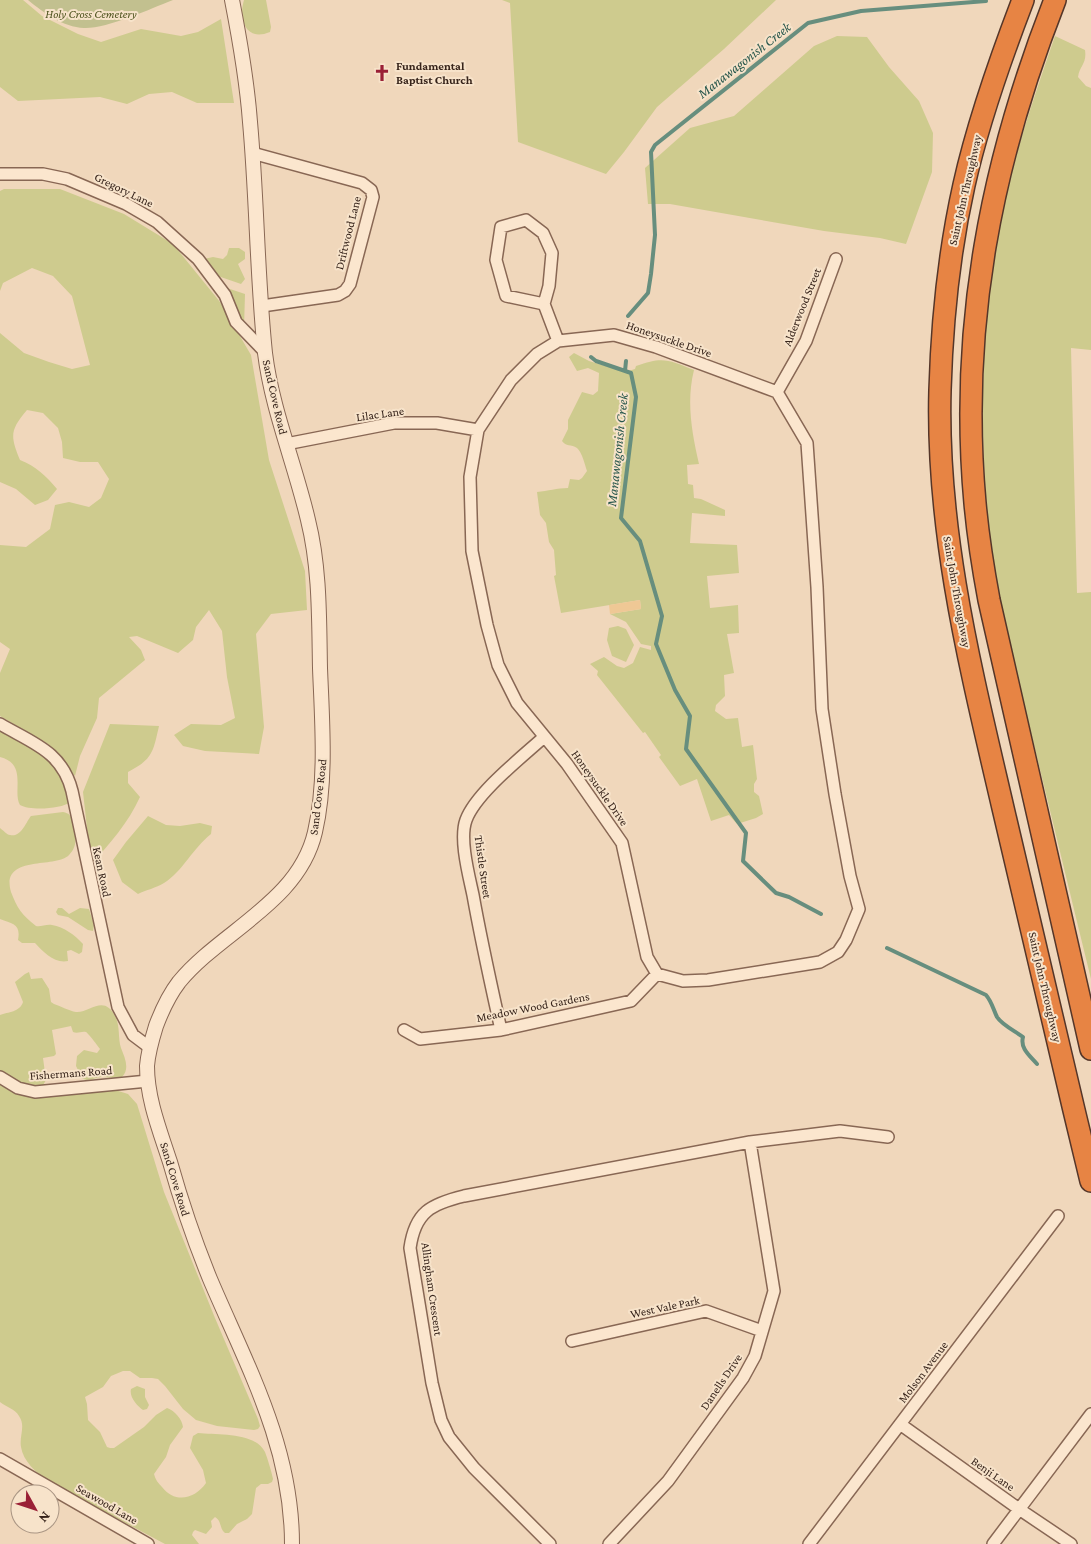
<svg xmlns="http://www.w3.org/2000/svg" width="1091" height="1544" font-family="'Crimson Pro',serif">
  <rect width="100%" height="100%" fill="#f0d7bb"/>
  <path fill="#cecb8e" d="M0,0H23L42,16L78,34L101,42L141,29L181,36L198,32L221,19L234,103H197L172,92L149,94L127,104L100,97L18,101L0,87Z
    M244,0H266L271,27L270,32C246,42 238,20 244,0Z
    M502,0H776L724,49L657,107L624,152L606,174L518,142L510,3Z
    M837,36L867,37L889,67L919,101L933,133L932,172L906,244L880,238L824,231L670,204H648L645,168L690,128L734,116L814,46Z
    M1055,36L1085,50C1087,64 1080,65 1078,77L1086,86L1091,88V350L1071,348L1077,593L1091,592V979C1070,894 1050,809 1029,725C1013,658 995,590 988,521C979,422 981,319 1000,221C1013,158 1034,97 1055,36Z
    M4,189H60L124,214L173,244L220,302L251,355L269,460L305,571L307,610L271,614L256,634L264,727L259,754L205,751L183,746L174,735L191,724L221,725L235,718L227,677L222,631L209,610L196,627L193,640L178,653L137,636L129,637L141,650L145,660L99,698L97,718L80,756L75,776L48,744L0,716V673L10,649L0,642V545L26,547L50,529L55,505L69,502L89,507L101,498L109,479L98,462H80L63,458L62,442L58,428L43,413L27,410C10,430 10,436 20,460C36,466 46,476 57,489L48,500L35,505L16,489L0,482V333L24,353L49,362L72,369L90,365L72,296L53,276L32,268L3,283L0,291V191Z
    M229,248H239L245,252V259L238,264L245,279L241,284L215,275L204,259L213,257L223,259L227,255Z
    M221,286L245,294L244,328Z
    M574,353L589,361L625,372L635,369L636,366C663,356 669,360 694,370C686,402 692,433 699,464L687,465L688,484L693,485L694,498L701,499L725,510V516L692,513L690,543L737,545L739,573L707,576L710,608L738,605L739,633L727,634L734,673L724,675L725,696L716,705L715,711L726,719L738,718L742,747L753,745L757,779L754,784V792L759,796L763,814L756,818L737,824L729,815L711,821L697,779L680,786L659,757L661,755L645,732L643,733L597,675L598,671L590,664L604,657L617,666L624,668L633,663L640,647L651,650V646L641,644L626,622L610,614L641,609L640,600L561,613L554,576L556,575L554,550L549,542L546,523L540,515L537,492C548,491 557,488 568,488L570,479L579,480L582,478L587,471C585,465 582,452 577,448C571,444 566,447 562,441L568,429V420L582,392L593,395L598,391L599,373L588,368L577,371L569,357Z
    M618,626L626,629L634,645L626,662L612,656L607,640L609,628Z
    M110,724L159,726C153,752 153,759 128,772V783L140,797C128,823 110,844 91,864L83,792Z
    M0,729L49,759L62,774L70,802C62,809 30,811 20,805C12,792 28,764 0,757Z
    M63,812C69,813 72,816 73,822C75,834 79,845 69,855C56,869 0,854 11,892C17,908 22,915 36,926C41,927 46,924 52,925C64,927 75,935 83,944L82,952L79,954L71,950L67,951L68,961C55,964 43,952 35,943H22L18,940C21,924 13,924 0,919V828C3,830 7,835 10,835C21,838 26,822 31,816Z
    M148,816L166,825L180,826L200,823L212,826L211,834C193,848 183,871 164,883C156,888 146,890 138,894L122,882L113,860L126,842Z
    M58,908H62L69,914L80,908L89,909L94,925L93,931L88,930L68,917L58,915L56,912Z
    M29,972L31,979L42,978L49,989L51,1002L54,1004C61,1006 69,1011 76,1012C91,1013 104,993 116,1018C120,1027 118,1039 121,1048C125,1058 130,1069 122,1077C114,1079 110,1077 102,1077C94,1077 90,1083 82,1078L76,1066L77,1056L84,1050L97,1053L100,1049C98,1046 88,1033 86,1032C81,1031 78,1034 73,1032L71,1026L52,1030L56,1054L54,1056L43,1058L46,1080L42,1087L30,1088L0,1073V1015C8,1012 20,1012 23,1002L15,982L25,974Z
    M0,1083L18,1093L29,1096L112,1089L128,1094L137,1104L164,1192L215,1318L258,1419L260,1426L258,1429L254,1430L217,1426L196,1420L183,1409L165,1386L158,1379L152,1378H140L130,1371H123L111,1376L103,1387L85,1397L87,1404L88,1420L100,1432L107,1447L110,1448H114L144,1427L156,1415L167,1408C175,1411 182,1419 183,1427L170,1445L166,1457L154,1474C155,1479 158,1483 162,1487C175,1504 195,1499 206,1483L203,1470L190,1448L193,1436L198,1433C218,1435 255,1432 265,1452C268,1460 271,1470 273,1479L272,1482L268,1484H261L256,1488L252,1514L247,1519L237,1524L229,1533H225C219,1528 222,1521 215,1517L211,1521L212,1527L206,1534L195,1530L193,1532L192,1535L199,1544H165L47,1481C36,1472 23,1461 21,1447C19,1436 26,1426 19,1416C15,1409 6,1407 0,1402Z
    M137,1386L145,1389V1397L149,1405L147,1409L143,1410C137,1406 129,1397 131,1389Z"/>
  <path fill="#efc895" d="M640,600L641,609L610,614L609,605Z"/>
  <path fill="#c2c08f" d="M28,0H173C150,9 106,29 84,28C63,27 44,13 28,0Z"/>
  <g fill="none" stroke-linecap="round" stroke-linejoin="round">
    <path stroke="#678e7e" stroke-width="4" d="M628,316L648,293L651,274L655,235L651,152L655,145L808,23L861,11L986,1
      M591,357L596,361L631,373L636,397L621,518L640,541L662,616L656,644L675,690L690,716L686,749L746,833L743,861L776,893L789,897L821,914
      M625,371L626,361
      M887,948L986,995C992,1002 993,1009 997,1017C1002,1025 1015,1031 1023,1037C1020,1048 1029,1055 1037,1064"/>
    <g stroke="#886754" stroke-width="14">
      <path id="minor" d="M252,153L362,183L371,190L373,197L350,284L345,291L338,295L262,306
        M0,174H43L67,179L126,204L157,222L198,259L225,295L236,322L265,352
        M544,304L506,296L496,260L501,227L526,220L543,233L552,253L549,286L544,304L558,341
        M614,335L656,347L777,392L807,443L817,587L822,709L835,794L850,876L859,909L846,940L838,952L820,962L708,980L683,981L657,974L647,957L622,843L567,764L517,703L498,665L487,625L472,551L470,477L478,430L511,380L537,354L558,341Z
        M777,392L806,341L836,259
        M286,444L394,423H437L478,430
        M0,724C32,743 62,751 72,791L118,1007L133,1035L149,1047
        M404,1030L420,1039L501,1030L631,1001L657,974
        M501,1030C491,985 481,940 473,895C469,876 459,839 466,820C476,793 522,757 544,737
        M0,1077L18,1088L35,1092L148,1081
        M572,1341L706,1311L762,1331
        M900,1424L1019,1509L1071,1544
        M0,1459L148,1544
        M550,1544L474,1468L449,1437L441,1420L432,1383L410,1248C415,1212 431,1204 464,1196L750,1142L840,1131L888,1137
        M609,1544L668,1481L743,1378L755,1356L774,1291L750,1142
        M809,1544L1058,1216
        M993,1544L1091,1414"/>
    </g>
    <g stroke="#886754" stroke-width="16">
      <path id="tertiary" d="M232,0C240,41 247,81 250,122C257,199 257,276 265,353C272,410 295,464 308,520C320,568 319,619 320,668C322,721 327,780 315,832C299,902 221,931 179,982C169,995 162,1010 156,1026C152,1039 148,1052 147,1066C147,1099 160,1131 170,1162C181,1201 194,1240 210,1279C247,1366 292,1446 292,1544"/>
    </g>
    <g stroke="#553629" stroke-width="24">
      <path id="motorway" d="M1023,0C1000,60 978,122 964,185C949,252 942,321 940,390C936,533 971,670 1003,808C1032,933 1061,1057 1091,1181
        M1055,0C991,163 959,327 975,503C978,536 983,568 989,600L1091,1049"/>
    </g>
    <use href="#minor" stroke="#fbe6ce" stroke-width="11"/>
    <use href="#tertiary" stroke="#fbe6ce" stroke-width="14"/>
    <use href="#motorway" stroke="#e78444" stroke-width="21"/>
  </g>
  <defs>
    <g id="church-bare" transform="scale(1.35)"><path d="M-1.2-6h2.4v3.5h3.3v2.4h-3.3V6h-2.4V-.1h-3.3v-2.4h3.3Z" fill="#9a2036" stroke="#f7e3ca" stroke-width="2.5" paint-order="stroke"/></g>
  </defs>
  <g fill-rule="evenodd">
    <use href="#church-bare" x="382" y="73"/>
  </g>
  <g text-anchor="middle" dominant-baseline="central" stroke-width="4" stroke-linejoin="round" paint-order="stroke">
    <g font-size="12" font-style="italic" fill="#4f541f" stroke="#f7e3ca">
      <text x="91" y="14">Holy Cross Cemetery</text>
    </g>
    <g font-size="12" font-weight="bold" fill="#36231a" stroke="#f7e3ca" text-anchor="start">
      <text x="396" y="66">Fundamental<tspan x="396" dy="14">Baptist Church</tspan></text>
    </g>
    <g font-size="12" fill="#36231a" stroke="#f7e3ca">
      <text transform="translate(124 190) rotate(26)">Gregory Lane</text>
      <text transform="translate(965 190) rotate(-77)">Saint John Throughway</text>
      <text transform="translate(348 233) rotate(-76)">Driftwood Lane</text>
      <text transform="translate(802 307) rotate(-68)">Alderwood Street</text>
      <text transform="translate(669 339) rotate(19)">Honeysuckle Drive</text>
      <text transform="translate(275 397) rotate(77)">Sand Cove Road</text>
      <text transform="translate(380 414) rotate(-8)">Lilac Lane</text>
      <text transform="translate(957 592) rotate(80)">Saint John Throughway</text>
      <text transform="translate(600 788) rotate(55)">Honeysuckle Drive</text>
      <text transform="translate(318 797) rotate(-83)">Sand Cove Road</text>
      <text transform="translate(483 867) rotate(82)">Thistle Street</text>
      <text transform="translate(102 872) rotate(78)">Kean Road</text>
      <text transform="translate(1045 987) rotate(77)">Saint John Throughway</text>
      <text transform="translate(533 1007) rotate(-11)">Meadow Wood Gardens</text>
      <text transform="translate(71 1073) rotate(-4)">Fishermans Road</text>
      <text transform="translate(175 1179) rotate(73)">Sand Cove Road</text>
      <text transform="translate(432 1289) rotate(82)">Allingham Crescent</text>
      <text transform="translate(665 1307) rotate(-12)">West Vale Park</text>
      <text transform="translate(923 1372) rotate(-53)">Molson Avenue</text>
      <text transform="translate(721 1382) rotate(-56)">Danells Drive</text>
      <text transform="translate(993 1474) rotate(35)">Benji Lane</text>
      <text transform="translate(107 1504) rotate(30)">Seawood Lane</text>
    </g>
    <g font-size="14" font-style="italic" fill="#28574c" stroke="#f7e3ca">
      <text transform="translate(744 60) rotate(-38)">Manawagonish Creek</text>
      <text transform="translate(617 450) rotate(-84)">Manawagonish Creek</text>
    </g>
  </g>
  <g transform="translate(35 1509) rotate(130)"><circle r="24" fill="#f7e3ca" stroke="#aa9684"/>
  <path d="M0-4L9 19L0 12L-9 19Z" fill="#9a2036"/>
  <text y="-8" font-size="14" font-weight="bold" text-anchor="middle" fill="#36231a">N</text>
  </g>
</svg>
